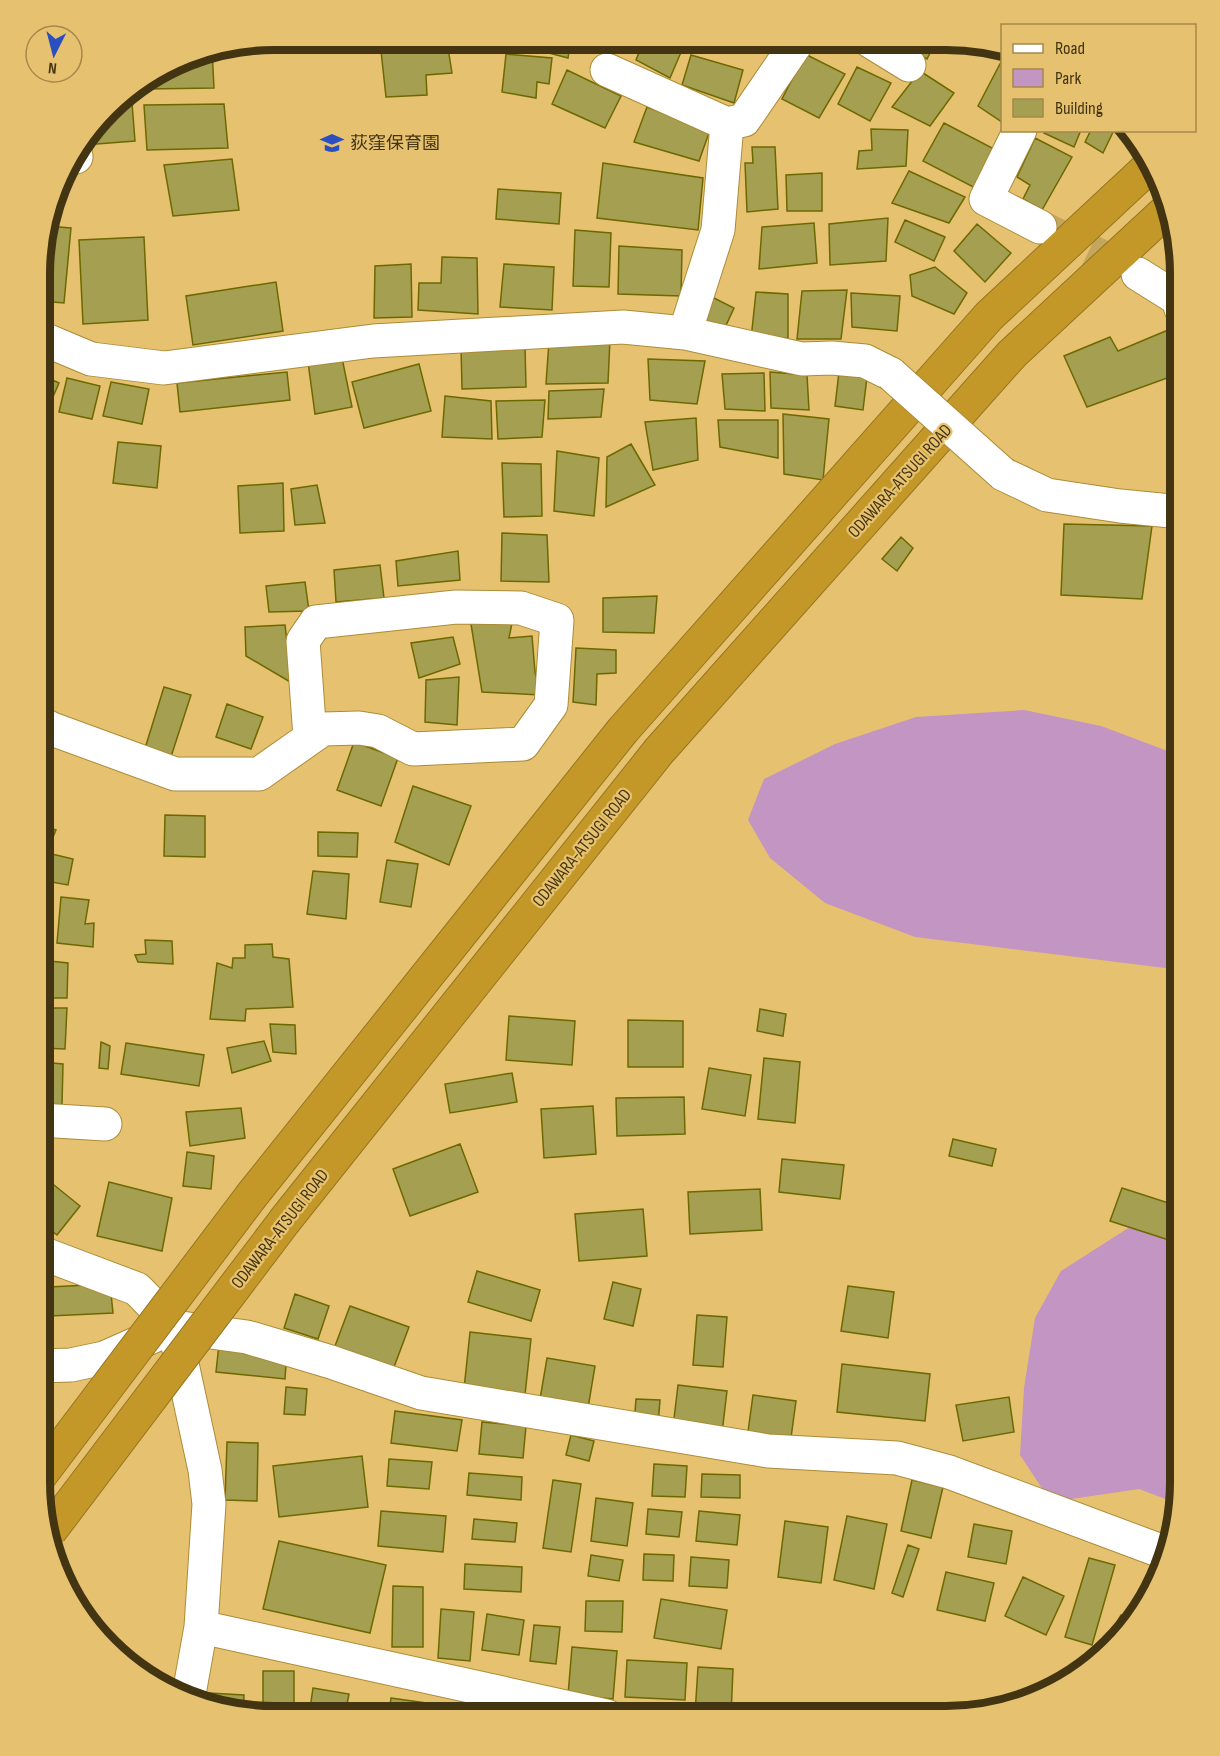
<svg xmlns="http://www.w3.org/2000/svg" width="1220" height="1756" font-family="'Sofia Sans Condensed','Noto Sans JP',sans-serif">
  <rect width="100%" height="100%" fill="#e6c270"/>
  <path fill="#c295c2" d="M1024,710L1101,726L1181,756V970L915,937L825,903L770,858L748,820L764,779L835,744L916,717Z
    M1181,1212L1180,1498L1179,1504L1139,1489L1051,1502L1020,1455L1024,1388L1035,1318L1061,1271L1133,1225Z"/>
  <path fill="#a49f51" stroke="#6e6800" stroke-width="1.5" d="M546,40H601L600,51L570,45L568,58L545,52Z
    M644,40H660L682,50L670,78L636,60Z
    M899,41H936L927,59L897,43Z
    M448,48L452,73L426,75L427,95L386,97L381,51Z
    M212,49L214,88L146,89L145,82L198,52Z
    M506,54L552,58L549,84L537,82L536,98L502,92Z
    M805,54L845,74L819,118L782,99Z
    M691,55L743,70L734,103L682,85Z
    M1002,60V122L978,106Z
    M857,67L891,83L870,121L838,104Z
    M567,70L621,96L605,128L552,104Z
    M920,71L954,93L930,126L892,107Z
    M131,90L135,141L84,145V140L119,97Z
    M224,104L228,148L147,150L144,105Z
    M647,107L710,130L699,161L634,142Z
    M944,123L998,151L981,191L923,161Z
    M871,129L908,130L906,166L857,169L859,151L872,150Z
    M1045,130H1081L1074,147L1044,133Z
    M1091,130H1114L1103,153L1085,142Z
    M1035,138L1072,157L1042,210L1023,199L1030,185L1017,177Z
    M752,147H775L778,209L747,212L745,163H753Z
    M232,159L239,210L173,216L164,165Z
    M603,163L703,178L698,230L597,218Z
    M909,171L965,197L949,223L892,203Z
    M822,173V211H787L786,175Z
    M498,189L561,193L559,224L496,219Z
    M888,218L886,261L830,265L829,224Z
    M905,220L945,237L934,261L895,242Z
    M814,223L817,263L759,269L762,227Z
    M977,224L1011,253L985,282L954,251Z
    M47,226L71,228L64,303L41,301V243Z
    M575,230L611,233L609,287L573,286Z
    M144,237L148,320L83,324L79,240Z
    M619,246L682,250L681,296L618,294Z
    M442,257L477,258L478,314L418,310L419,283H441Z
    M411,264L412,317L374,318L375,266Z
    M504,264L554,267L552,310L500,307Z
    M935,267L967,293L954,314L912,296L910,275Z
    M276,282L283,331L193,345L186,296Z
    M847,290L841,339H797L802,291Z
    M756,292L788,294V338L751,339Z
    M851,293L900,296L897,331L852,327Z
    M712,297L734,308L722,334L699,327Z
    M1168,330L1181,356V373L1087,407L1064,356L1110,337L1118,351Z
    M610,339L608,383L546,384L549,341Z
    M525,346L526,387L462,389L461,347Z
    M341,353L352,407L315,414L308,362Z
    M648,359L705,361L697,404L650,400Z
    M419,364L431,411L364,428L352,382Z
    M287,372L290,400L180,412L177,383Z
    M770,372L807,375L809,410L771,408Z
    M839,372L867,377L863,410L835,406Z
    M764,373L765,411L725,409L722,374Z
    M41,375L59,383L43,420H41Z
    M67,378L100,386L92,419L59,412Z
    M111,382L149,389L142,424L103,416Z
    M604,389L601,417L548,419L549,391Z
    M445,396L491,401L492,439L442,437Z
    M545,400L542,437L498,439L496,401Z
    M783,414L829,419L823,480L784,474Z
    M696,418L698,460L653,470L645,422Z
    M718,420H778V458L720,447Z
    M118,442L161,446L157,488L113,483Z
    M631,444L655,485L606,507L607,457Z
    M557,451L599,458L594,516L554,511Z
    M502,463L541,464L542,516L504,517Z
    M283,483L284,531L240,533L238,486Z
    M317,485L325,523L295,525L291,489Z
    M1064,524L1152,526L1142,599L1061,595Z
    M502,533L547,535L549,582L501,581Z
    M901,537L913,548L897,571L882,559Z
    M458,551L460,580L398,586L396,561Z
    M380,565L384,598L336,602L334,570Z
    M305,582L309,611L269,612L266,586Z
    M657,596L654,633L603,632V598Z
    M470,618L512,623L509,638L532,636L535,672L540,695L482,692Z
    M285,625L292,683L246,656L245,627Z
    M453,637L460,664L419,678L411,643Z
    M576,648L616,650V673L597,674L596,705L573,702Z
    M459,677L457,725L425,722L426,680Z
    M164,687L191,695L168,766L142,758Z
    M227,704L263,717L251,749L216,737Z
    M354,742L398,758L381,806L337,790Z
    M413,786L471,806L449,865L395,842Z
    M165,815L205,816V857L164,856Z
    M40,824L56,830L40,868Z
    M318,832L358,833L357,857L318,856Z
    M52,854L73,859L68,885L40,880Z
    M387,860L418,864L411,907L380,902Z
    M313,871L349,874L346,919L307,914Z
    M61,897L89,900L85,924L94,923L93,947L57,943Z
    M145,940L172,941L173,964L138,962L135,955L146,954Z
    M272,944L273,957L289,959L293,1007L246,1009L245,1021L210,1019L217,963L232,968L233,958H245V945Z
    M40,960L68,963L67,998H40Z
    M40,1008H67L65,1049L40,1048Z
    M760,1009L786,1014L783,1036L757,1031Z
    M509,1016L575,1021L572,1065L506,1060Z
    M628,1020L683,1021V1067H628Z
    M270,1024L295,1025L296,1054L273,1052Z
    M264,1041L271,1061L232,1073L227,1048Z
    M101,1042L110,1046L108,1069L99,1068Z
    M126,1043L204,1055L199,1086L121,1074Z
    M764,1058L800,1062L795,1123L758,1119Z
    M40,1062L63,1064L62,1105H40Z
    M709,1068L751,1075L745,1116L702,1109Z
    M512,1073L517,1102L450,1113L445,1084Z
    M684,1097L685,1134L617,1136L616,1098Z
    M593,1106L596,1154L544,1158L541,1109Z
    M241,1108L245,1138L190,1146L186,1112Z
    M953,1139L996,1149L992,1166L949,1156Z
    M460,1144L478,1192L410,1216L393,1169Z
    M187,1152L214,1156L211,1189L183,1186Z
    M782,1159L844,1165L840,1199L779,1192Z
    M109,1182L172,1198L162,1251L97,1236Z
    M54,1185L80,1206L57,1235L39,1221V1202Z
    M1122,1188L1181,1207V1217L1172,1241L1110,1221Z
    M760,1189L762,1230L690,1234L688,1192Z
    M643,1209L647,1256L579,1261L575,1214Z
    M39,1266H44L43,1303L39,1304Z
    M477,1271L540,1290L531,1321L468,1302Z
    M613,1282L641,1289L633,1326L604,1319Z
    M110,1284L113,1313L50,1316L48,1287Z
    M848,1286L894,1292L888,1338L841,1331Z
    M295,1294L329,1306L318,1339L284,1328Z
    M350,1306L409,1327L391,1375L332,1354Z
    M39,1312H42L45,1339L39,1340Z
    M697,1315L727,1317L723,1367L693,1365Z
    M470,1332L531,1339L525,1395L464,1389Z
    M219,1344L287,1350L285,1379L216,1372Z
    M547,1358L595,1366L587,1414L539,1405Z
    M842,1364L930,1374L925,1421L837,1412Z
    M678,1385L727,1391L722,1433L673,1427Z
    M286,1387L307,1389L305,1415L284,1414Z
    M753,1395L796,1401L790,1445L747,1439Z
    M1009,1397L1014,1432L963,1441L956,1405Z
    M636,1399L660,1400L658,1425L634,1424Z
    M395,1411L462,1420L457,1451L391,1443Z
    M482,1422L526,1426L523,1458L479,1454Z
    M571,1435L594,1441L589,1461L566,1455Z
    M227,1442L258,1443L257,1501L225,1500Z
    M362,1456L368,1507L279,1517L273,1466Z
    M389,1459L432,1462L429,1489L387,1486Z
    M654,1464L687,1466L685,1497L652,1496Z
    M469,1473L522,1477L521,1500L467,1495Z
    M702,1474L740,1475V1498L701,1497Z
    M553,1480L581,1484L571,1552L543,1548Z
    M912,1480L943,1487L931,1538L901,1531Z
    M596,1498L633,1503L627,1546L591,1541Z
    M648,1509L682,1512L679,1537L646,1534Z
    M381,1511L446,1516L443,1552L378,1546Z
    M699,1511L740,1515L737,1545L696,1541Z
    M847,1516L887,1524L874,1589L834,1580Z
    M474,1519L517,1523L515,1542L472,1539Z
    M785,1521L828,1527L821,1583L778,1577Z
    M974,1524L1012,1531L1006,1564L968,1557Z
    M279,1541L386,1565L370,1633L263,1609Z
    M908,1545L919,1549L903,1597L892,1593Z
    M644,1554L674,1555L673,1581L643,1580Z
    M591,1555L623,1560L619,1581L588,1576Z
    M691,1557L729,1560L727,1588L689,1586Z
    M1089,1558L1115,1565L1092,1645L1065,1637Z
    M465,1564L522,1567L521,1592L464,1589Z
    M946,1572L994,1583L985,1621L937,1610Z
    M1023,1577L1064,1596L1046,1635L1005,1616Z
    M393,1586L423,1587V1647H392Z
    M661,1599L727,1610L721,1649L654,1638Z
    M586,1601H623L622,1632L585,1631Z
    M441,1609L474,1612L470,1661L438,1658Z
    M487,1614L524,1620L519,1655L482,1650Z
    M1121,1615L1133,1622L1111,1647L1104,1643Z
    M534,1625L560,1627L556,1664L530,1661Z
    M572,1647L617,1651L613,1699L568,1695Z
    M627,1660L687,1663L685,1700L625,1697Z
    M698,1667L733,1669L731,1716L695,1714Z
    M263,1671H294V1713H263Z
    M313,1688L349,1694L345,1715H309Z
    M209,1693L244,1695L243,1715L209,1702Z
    M391,1698L426,1703L424,1716L389,1715Z"/>
  <g fill="none" stroke-linecap="round" stroke-linejoin="round">
    <path stroke="#c5a65d" stroke-width="33" stroke-dasharray="33 16" stroke-linecap="butt" d="M1045,229L1137,273"/>
    <g stroke="#ad8b37" stroke-width="35">
      <path id="minor" d="M870,41L909,65
        M607,70L727,124
        M1020,130L986,199L1040,227
        M75,151L76,157
        M1138,274L1178,299L1181,309
        M685,333L718,230L727,124L744,120L798,41
        M41,338L91,359L164,368L373,341L623,327L685,333L802,359L832,358L865,361L891,374
        M1003,474L1047,495L1120,506L1181,512
        M40,723L52,729L175,774H259L323,729L359,728L378,731L413,749L523,744L551,705L557,620L521,608L456,607L316,622L303,641L310,737
        M40,1120L105,1124
        M39,1252L137,1289L174,1327L205,1470L209,1504L201,1627L189,1694
        M39,1366L71,1365L104,1358L174,1327L247,1337L331,1362L421,1393L768,1451L897,1458L949,1472L1169,1554
        M201,1627L607,1716"/>
    </g>
    <g stroke="#967520" stroke-width="35">
      <path id="highway" d="M252,1195L623,730L989,316L1152,164
        M286,1219L659,751L1012,354L1166,211"/>
    </g>
    <use href="#minor" stroke="#fff" stroke-width="33"/>
    <use href="#highway" stroke="#c39828" stroke-width="33"/>
    <g stroke="#ad8b37" stroke-width="35" stroke-linecap="butt">
      <path id="minor-bridge" d="M891,374L1003,474"/>
    </g>
    <g stroke="#967520" stroke-width="35" stroke-linecap="butt">
      <path id="highway-bridge" d="M39,1477L252,1195
        M50,1531L286,1219"/>
    </g>
    <use href="#minor-bridge" stroke="#fff" stroke-width="33"/>
    <use href="#highway-bridge" stroke="#c39828" stroke-width="33"/>
  </g>
  <defs>
    <g id="school-bare" transform="scale(1.8)"><path d="M0-5L7-2L0 1L-7-2ZM-4 1L0 2.5L4 1V4Q0 6-4 4Z" fill="#2c4fbf" stroke="#e6c270" stroke-width="2.5" paint-order="stroke"/></g>
  </defs>
  <g fill-rule="evenodd">
    <use href="#school-bare" x="332" y="143"/>
  </g>
  <g text-anchor="middle" dominant-baseline="central" stroke-width="4.5" stroke-linejoin="round" paint-order="stroke">
    <g font-size="18" fill="#433412" stroke="#e6c270" text-anchor="start">
      <text x="350" y="143">荻窪保育園</text>
    </g>
    <g font-size="18" fill="#433412" stroke="#e6c270">
      <text transform="translate(900 481) rotate(-48)">ODAWARA-ATSUGI ROAD</text>
      <text transform="translate(582 848) rotate(-51)">ODAWARA-ATSUGI ROAD</text>
      <text transform="translate(280 1229) rotate(-52)">ODAWARA-ATSUGI ROAD</text>
    </g>
  </g>
  <path d="M0 0H1220V1756H0ZM274 50H946A224 224 0 0 1 1170 274V1482A224 224 0 0 1 946 1706H274A224 224 0 0 1 50 1482V274A224 224 0 0 1 274 50Z" fill="#e6c270" fill-rule="evenodd"/>
  <path fill="none" stroke="#433412" stroke-width="8" d="M274 50H946A224 224 0 0 1 1170 274V1482A224 224 0 0 1 946 1706H274A224 224 0 0 1 50 1482V274A224 224 0 0 1 274 50Z"/>
  <rect x="1001" y="24" width="195" height="108" fill="#e6c270" stroke="#a5894a" stroke-width="1.5"/>
  <rect x="1013" y="44" width="30" height="9" fill="#ffffff" stroke="#a5894a" stroke-width="1.5"/>
  <text x="1055" y="54" font-size="18" fill="#433412">Road</text>
  <rect x="1013" y="69" width="30" height="18" fill="#c295c2" stroke="#a5894a" stroke-width="1.5"/>
  <text x="1055" y="84" font-size="18" fill="#433412">Park</text>
  <rect x="1013" y="99" width="30" height="18" fill="#a49f51" stroke="#a5894a" stroke-width="1.5"/>
  <text x="1055" y="114" font-size="18" fill="#433412">Building</text>
  <g transform="translate(54 54) rotate(186)"><circle r="28" fill="#e6c270" stroke="#a5894a" stroke-width="1.5"/>
  <path d="M0-4.5L10 22L0 15L-10 22Z" fill="#2c4fbf"/>
  <text y="-9" font-size="16" font-weight="bold" text-anchor="middle" fill="#433412">N</text>
  </g>
</svg>
